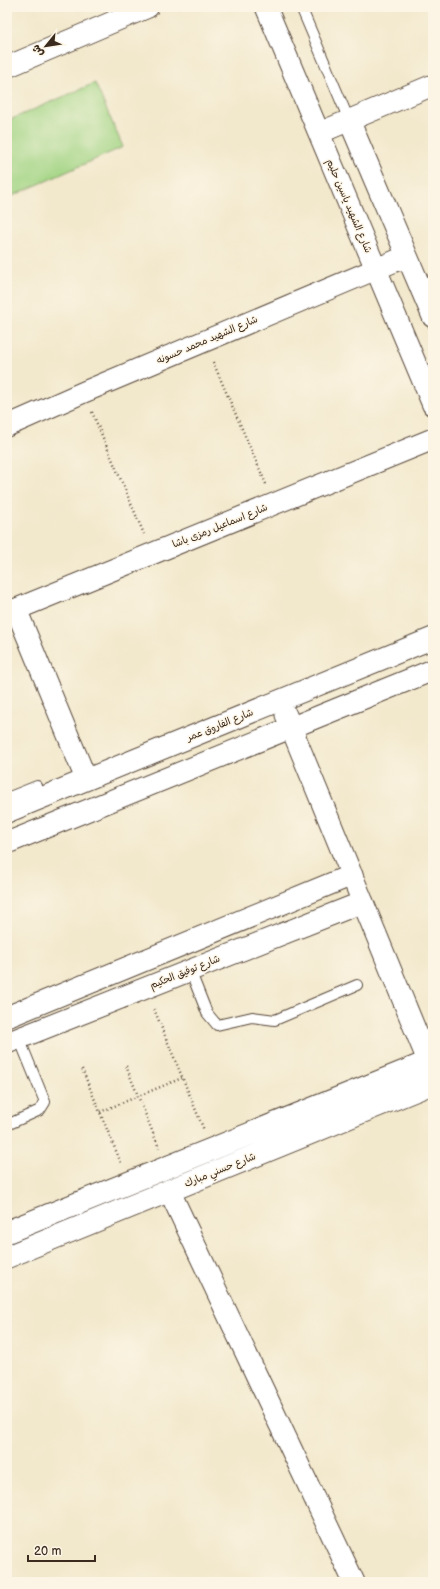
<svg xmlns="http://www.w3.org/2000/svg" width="440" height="1589" font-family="'Balsamiq Sans','Playpen Sans Arabic',sans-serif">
  <rect width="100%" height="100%" fill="#fcf5e5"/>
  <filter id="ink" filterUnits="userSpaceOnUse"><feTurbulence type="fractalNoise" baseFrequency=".025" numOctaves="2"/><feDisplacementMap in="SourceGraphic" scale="8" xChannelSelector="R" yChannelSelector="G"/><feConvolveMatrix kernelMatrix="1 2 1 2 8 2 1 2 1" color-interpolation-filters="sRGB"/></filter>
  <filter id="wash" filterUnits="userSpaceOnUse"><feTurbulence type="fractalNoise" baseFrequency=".012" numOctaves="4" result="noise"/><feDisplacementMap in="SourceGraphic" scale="16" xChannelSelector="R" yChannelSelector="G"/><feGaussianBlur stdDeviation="0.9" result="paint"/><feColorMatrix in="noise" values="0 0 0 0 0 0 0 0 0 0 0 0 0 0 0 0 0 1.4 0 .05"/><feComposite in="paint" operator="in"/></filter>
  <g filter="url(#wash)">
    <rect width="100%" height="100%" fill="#f2e8cc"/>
    <path fill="#a1d483" stroke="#6e7f50" d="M95,83L123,147L12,196L7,185V121Z"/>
  </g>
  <g filter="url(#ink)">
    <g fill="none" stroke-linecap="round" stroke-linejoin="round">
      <g stroke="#564638" stroke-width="12">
        <path id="lane" d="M301,7L349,120
          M7,798L37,786
          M190,970L207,1013L217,1025L252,1017L275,1020L357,985
          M7,1125L40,1110L45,1102L19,1038"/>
      </g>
      <g stroke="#564638" stroke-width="23">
        <path id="street" d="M266,7L433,405
          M7,67L148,7
          M349,120L433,317
          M319,133L433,85
          M7,426L84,392L407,256
          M16,609L86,779
          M7,613L433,439
          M286,715L433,1073
          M7,812L433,638
          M7,843L433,670
          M7,1017L352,875
          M7,1043L363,902
          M169,1190L354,1582"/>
      </g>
      <g stroke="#564638" stroke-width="24">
        <path id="secondary" d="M7,1232L433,1060
          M7,1257L433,1083"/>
      </g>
      <path stroke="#564638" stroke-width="2.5" stroke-dasharray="1 3" stroke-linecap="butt" d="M213,362L266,484
        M92,412L144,534
        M154,1009L204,1130
        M126,1066L159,1148
        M82,1069L121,1163
        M100,1112L182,1078"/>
      <use href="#lane" stroke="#fff" stroke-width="10"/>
      <use href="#street" stroke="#fff" stroke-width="21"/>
      <use href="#secondary" stroke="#fff" stroke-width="22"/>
    </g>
  </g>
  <g text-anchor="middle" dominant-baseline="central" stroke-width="3" stroke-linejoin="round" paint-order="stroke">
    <g font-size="10" fill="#3b2a1e" stroke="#fcf5e5">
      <text transform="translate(349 206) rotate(67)">شارع الشهيد ياسين حليم</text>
      <text transform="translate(207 340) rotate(-23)">شارع الشهيد محمد حسونه</text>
      <text transform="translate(220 526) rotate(-22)">شارع اسماعيل رمزى باشا</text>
      <text transform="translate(220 725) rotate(-22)">شارع الفاروق عمر</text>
      <text transform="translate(185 972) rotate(-22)">شارع توفيق الحكيم</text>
      <text transform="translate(220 1170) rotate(-22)">شارع حسني مبارك</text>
    </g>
  </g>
  <rect width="440" height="1589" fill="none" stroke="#fcf5e5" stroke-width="24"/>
  <g transform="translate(46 46) rotate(240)" stroke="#fcf5e5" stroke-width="3" paint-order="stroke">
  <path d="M0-3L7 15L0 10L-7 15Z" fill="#3b2a1e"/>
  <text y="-6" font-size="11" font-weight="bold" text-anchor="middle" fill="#3b2a1e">ش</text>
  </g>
  <path d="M28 1555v6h67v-6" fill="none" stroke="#3b2a1e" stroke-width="2"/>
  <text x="34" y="1555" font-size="12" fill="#3b2a1e" stroke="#fcf5e5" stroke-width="3" paint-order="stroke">20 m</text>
</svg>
